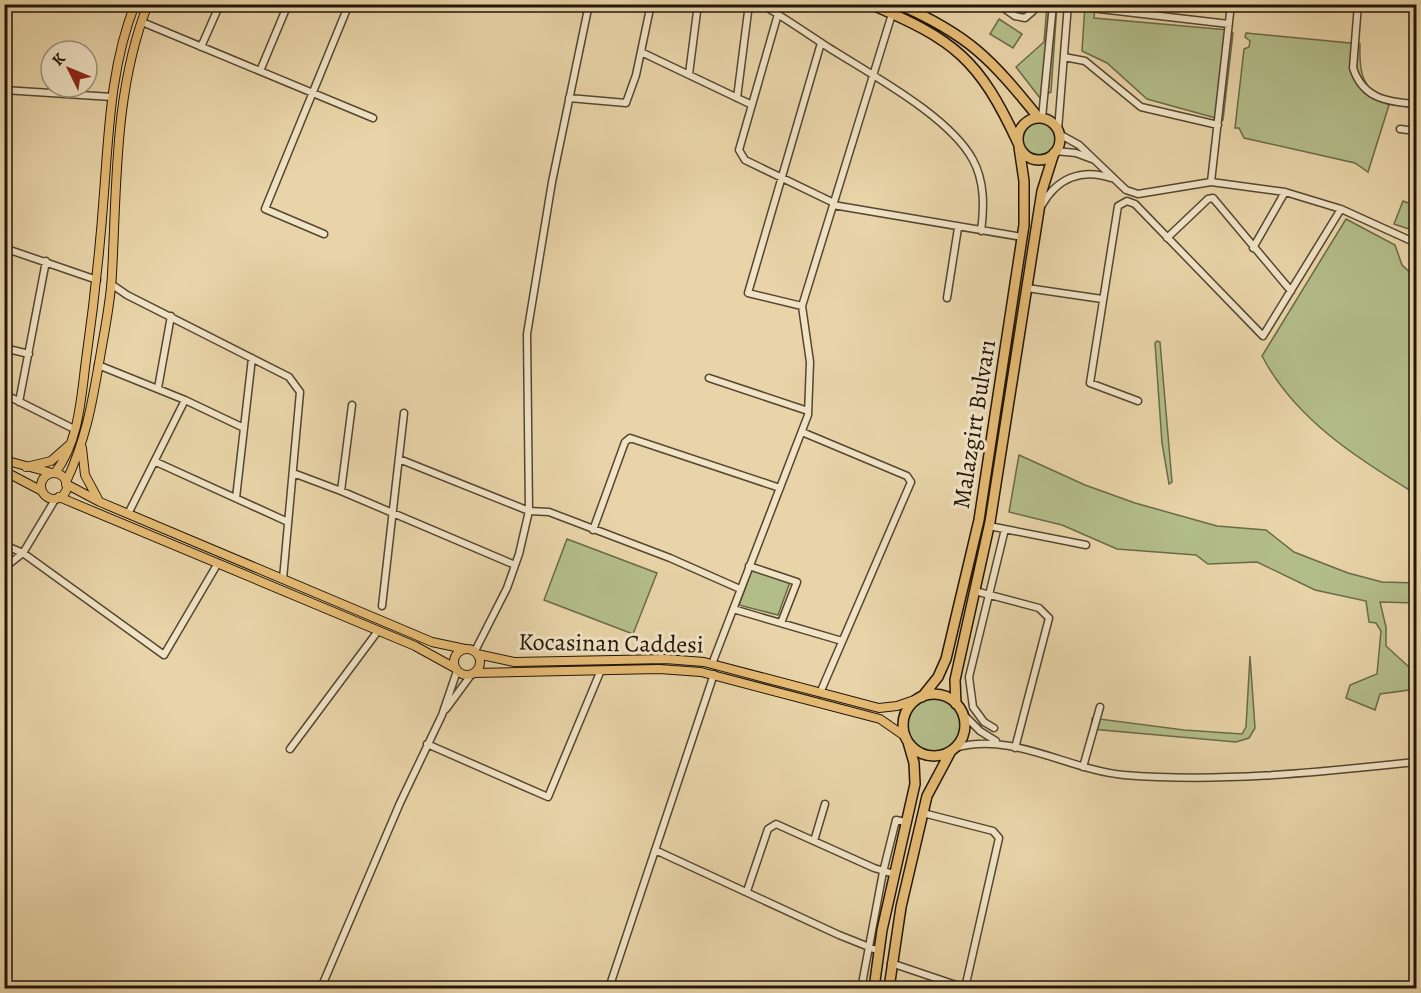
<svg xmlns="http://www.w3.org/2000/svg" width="1421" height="993" font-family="Alegreya,serif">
  <rect width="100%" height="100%" fill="#e8d4a8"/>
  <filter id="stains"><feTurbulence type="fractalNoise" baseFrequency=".00333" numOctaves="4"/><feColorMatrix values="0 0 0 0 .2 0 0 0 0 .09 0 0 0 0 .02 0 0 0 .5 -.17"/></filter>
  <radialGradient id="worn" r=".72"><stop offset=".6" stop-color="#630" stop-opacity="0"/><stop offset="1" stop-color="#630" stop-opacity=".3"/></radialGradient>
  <path fill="#b3bd8a" stroke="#6a6a48" stroke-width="1.5" d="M1047,5H1057L1051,92L1040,98L1016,67L1044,42Z
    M1085,5H1095L1094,18L1229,30L1233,33L1223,120L1147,99L1107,63L1082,51Z
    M999,19L1022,34L1013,48L990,34Z
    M1246,33L1360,44C1359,76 1362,86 1389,105L1368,172L1355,163L1244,138L1239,128H1235L1244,49L1249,47L1250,41L1245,37Z
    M1022 139a17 17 0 1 1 34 0a17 17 0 1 1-34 0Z
    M1403,201L1416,206L1409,229L1394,224Z
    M1346,219L1395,245L1402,265L1416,278V494C1358,459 1295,419 1262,356Z
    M1157,341L1160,342L1172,482L1169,484L1162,443L1155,343Z
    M1019,455L1085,485L1135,503L1217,526L1266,530L1294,552L1348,573L1382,582L1416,583V603L1380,602L1386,627V646L1409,667V690L1380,694L1375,710L1346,698L1350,685L1377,674L1381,631L1376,623L1369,622L1366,601L1315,590L1257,562L1208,564L1196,555L1117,549L1062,525L1009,512Z
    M567,539L657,573L633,634L544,600Z
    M752,570L790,582L778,615L739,605Z
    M1250,656L1255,728L1249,738L1236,742L1091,729L1092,718L1184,730L1242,734L1246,727Z
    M908 725a26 26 0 1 1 52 0a26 26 0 1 1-52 0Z"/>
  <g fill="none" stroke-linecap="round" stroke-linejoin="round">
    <g stroke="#54462f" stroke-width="9">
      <path id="minor" d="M761,4C783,17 802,30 823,44C866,72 949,115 973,160C985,182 984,208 981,231
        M998,4L1015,16L1025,18L1033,11L1034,4
        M1358,4L1353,68C1363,99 1388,102 1416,104
        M1091,8L1229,24
        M778,14L739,150L745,160L834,203
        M142,22L373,118
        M201,47L220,4
        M641,52L750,104
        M1064,57L1085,61L1141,107L1218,125
        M260,71L288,4
        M689,74L698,4
        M4,90L112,97
        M569,98L626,103L636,75L651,4
        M737,98L749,4
        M1042,118L1053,4
        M1400,129L1416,131
        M1058,130L1068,4
        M1059,134L1079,145L1126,190L1138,194L1211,182L1285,192L1341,209L1416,243
        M1055,151L1076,153L1092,159
        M1211,182L1231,4
        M833,205L1022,237
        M1042,205C1057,178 1082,168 1111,178
        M324,234L265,209L349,4
        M1167,238L1208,199L1213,198L1291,291
        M4,248L97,280
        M1253,248L1285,192
        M111,284L127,295L289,377L300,392L283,579
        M1027,288L1102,299
        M947,298L958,228
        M802,306L748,293L821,43
        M4,348L29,354
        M98,365L185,400L128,514
        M709,378L808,411
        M158,388L171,316
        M4,394L74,429
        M185,400L244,428
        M1138,401L1090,383L1118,206L1127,201L1135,204L1263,336L1341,209
        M19,402L46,261
        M802,432L907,476L911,482L820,693
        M399,459L529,511L549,512L670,558L740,589
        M156,462L288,522
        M293,473L341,491L515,565
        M341,491L352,405
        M236,498L252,358
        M989,526L1086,545
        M593,530L625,442L630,438L780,488
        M4,545L23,553L164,655L218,563
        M749,566L797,582L781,623
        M4,568L23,553L56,498
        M975,591L1039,608L1049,618L1015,748
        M382,606L404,413
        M733,609L842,641
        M475,651L507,588L519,554L529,511L527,334L552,182L589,4
        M712,664L808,415L810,362L802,306L892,14
        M446,709L471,675
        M962,713L980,731L996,741
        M994,728L984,722L973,707L969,677L1005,529
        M427,744L548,797L601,670
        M955,748C1012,731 1068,770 1124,775C1221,783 1320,772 1416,762
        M290,749L378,631
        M1083,767L1100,707
        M923,813L993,831L999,838L965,988
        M814,841L825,804
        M655,850L839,935L879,951
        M747,891L768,829L776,824L874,868L894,874
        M891,963L965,988
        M862,984L883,872L896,820L906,822
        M321,988L400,803L442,715L457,671
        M609,988L714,674"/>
    </g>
    <g stroke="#221607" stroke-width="10">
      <path id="major" d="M82,448L85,475L99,501
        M4,460L52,473
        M26,467L51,461L68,446
        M4,471L42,491
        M55,473C79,442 81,398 86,360C94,304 100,249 104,193C109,128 111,65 135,4
        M41 486a13 13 0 1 1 26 0a13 13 0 1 1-26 0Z
        M66,482C88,435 93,397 102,346C106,323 111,298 112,274C117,184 114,90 148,4
        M66,484L100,502L432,642L465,649
        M59,497L415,646L455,668
        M454 662a13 13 0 1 1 26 0a13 13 0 1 1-26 0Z
        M477,654L514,662L665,659L704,662L879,708L897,706L917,699
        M474,673L659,669L701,672L880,719L906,737"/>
    </g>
    <g stroke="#221607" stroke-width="12">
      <path id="highway" d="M870,4C955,40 979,59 1018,143
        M898,4C969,35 991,59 1038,117
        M1018 139a21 21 0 1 1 42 0a21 21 0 1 1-42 0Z
        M903 725a31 31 0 1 1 62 0a31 31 0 1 1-62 0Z
        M922,697L938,677L946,659L979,520L1024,225V181L1019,147
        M956,704L955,680L990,522L1042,191L1054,153
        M874,988L882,930L915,784L914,763L908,742
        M889,988L901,907L927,796L951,751"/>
    </g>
    <use href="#minor" stroke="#f0e3c6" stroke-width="6"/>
    <use href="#major" stroke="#e4ba74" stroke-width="8"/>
    <use href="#highway" stroke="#e4ba74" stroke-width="9"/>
  </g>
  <g text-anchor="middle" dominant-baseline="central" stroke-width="6" stroke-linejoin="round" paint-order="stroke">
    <g font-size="24" fill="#221607" stroke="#f0e3c6">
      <text transform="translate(974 424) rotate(-81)">Malazgirt Bulvarı</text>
      <text transform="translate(611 643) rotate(1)">Kocasinan Caddesi</text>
    </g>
  </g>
  <rect width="1421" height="993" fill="none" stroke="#e8d4a8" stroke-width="24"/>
  <rect x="6" y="6" width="1409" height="981" fill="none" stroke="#221607" stroke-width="3"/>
  <rect x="12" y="12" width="1397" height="969" fill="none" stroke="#221607" stroke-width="1.5"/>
  <g transform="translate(69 69) rotate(313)"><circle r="28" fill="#f0e3c6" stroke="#9e917a" stroke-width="1.5"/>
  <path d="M0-4.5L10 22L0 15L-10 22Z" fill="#8f2418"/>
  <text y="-9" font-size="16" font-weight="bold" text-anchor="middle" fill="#221607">K</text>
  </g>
  <rect width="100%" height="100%" filter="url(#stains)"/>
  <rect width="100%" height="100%" fill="url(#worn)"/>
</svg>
